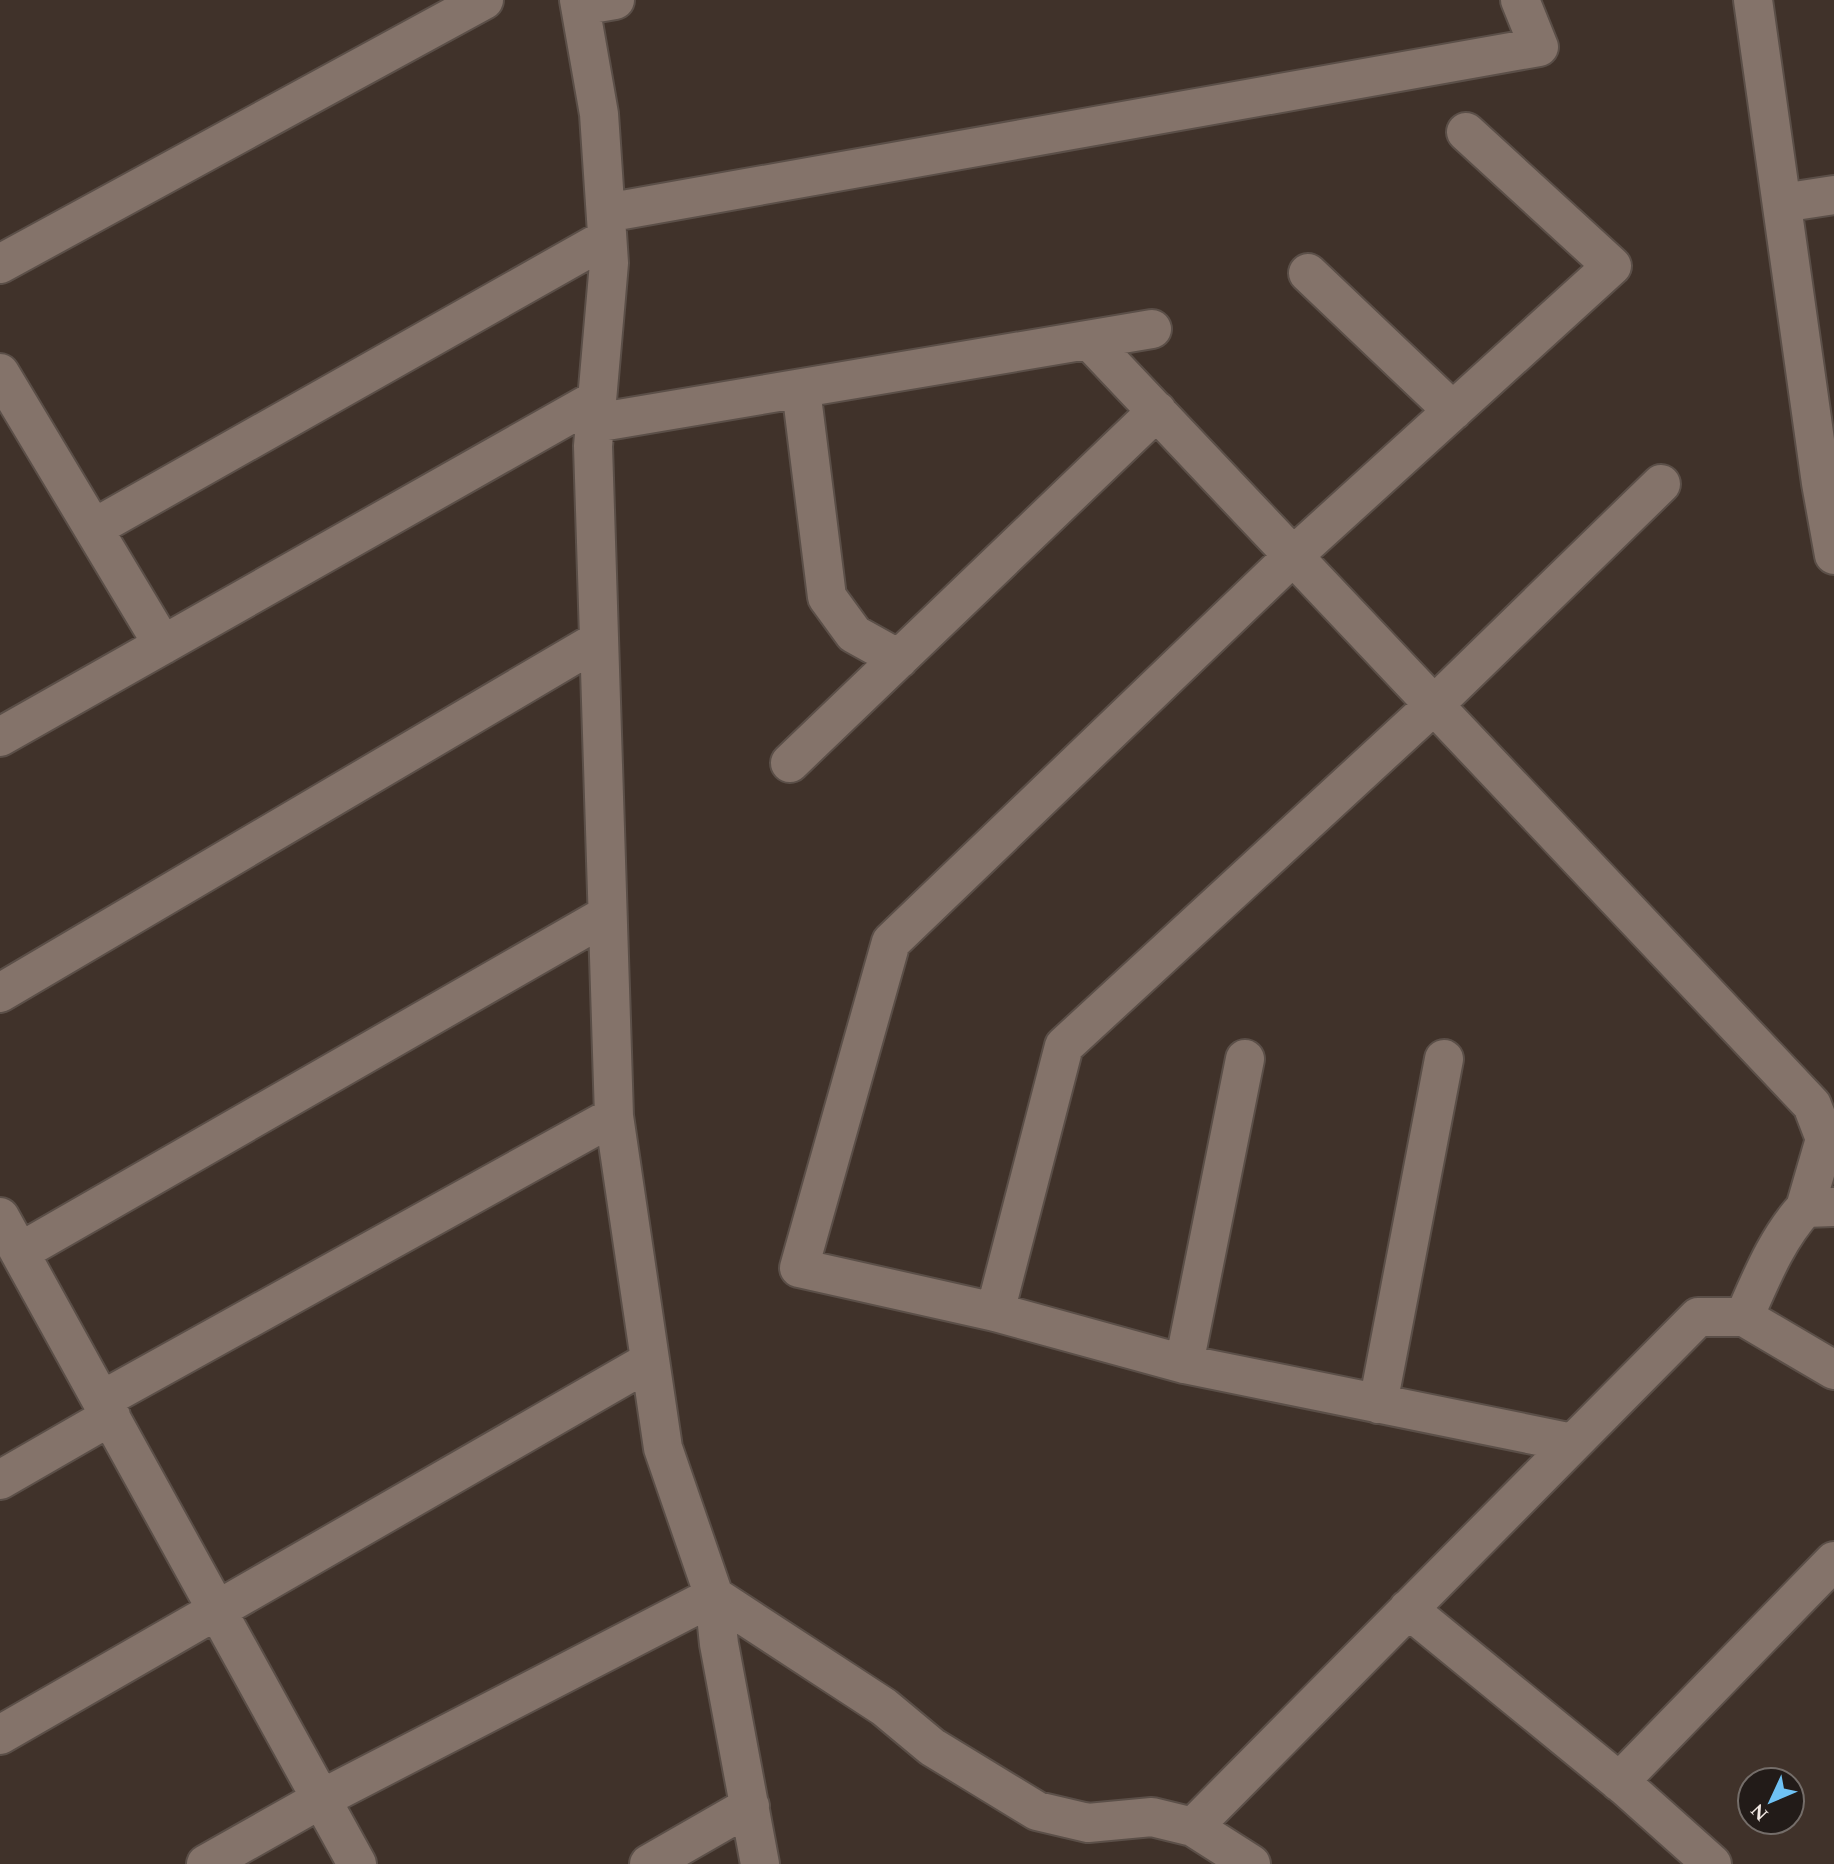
<svg xmlns="http://www.w3.org/2000/svg" width="1834" height="1864" font-family="Spectral,serif">
  <rect width="100%" height="100%" fill="#40322a"/>
  <g fill="none" stroke-linecap="round" stroke-linejoin="round">
    <g stroke="#5b4f48" stroke-width="42">
      <path id="minor" d="M579,0L599,114L609,263L593,446L614,1116L663,1448L714,1596L719,1644L760,1864
        M1753,0L1821,483L1834,555
        M580,6L615,0
        M1466,132L1612,266L1293,556L891,942L799,1268L995,1312L1184,1364L1573,1443
        M1782,203L1834,195
        M606,213L1539,47L1520,0
        M0,264L484,0
        M1308,273L1453,411
        M1089,340L1812,1105L1825,1139L1805,1208
        M0,373L163,645
        M801,389L827,597L854,634L899,659
        M595,423L1152,329
        M94,528L607,238
        M0,737L597,399
        M790,763L1157,411
        M0,993L599,640
        M0,1217L357,1864
        M20,1252L607,915
        M995,1312L1064,1046L1434,705L1661,484
        M1744,1317C1761,1279 1777,1238 1805,1208L1834,1207
        M1184,1364L1245,1059
        M102,1400L614,1116
        M1378,1404L1444,1059
        M0,1480L111,1416
        M714,1596L884,1707L932,1747L1037,1811L1088,1823L1152,1817L1193,1827L1251,1864
        M1408,1609L1627,1788L1712,1864
        M0,1735L650,1361
        M1619,1782L1834,1561
        M1193,1827L1698,1317H1744L1834,1370
        M206,1864L321,1799L714,1596
        M649,1864L750,1806"/>
    </g>
    <use href="#minor" stroke="#84736a" stroke-width="38"/>
  </g>
  <g transform="translate(1771 1801) rotate(226)"><circle r="33" fill="#221b18" stroke="#746d69" stroke-width="2"/>
  <path d="M0-5L12 26L0 18L-12 26Z" fill="#6fc2f4"/>
  <text y="-10" font-size="19" font-weight="bold" text-anchor="middle" fill="#f0e7e2">N</text>
  </g>
</svg>
